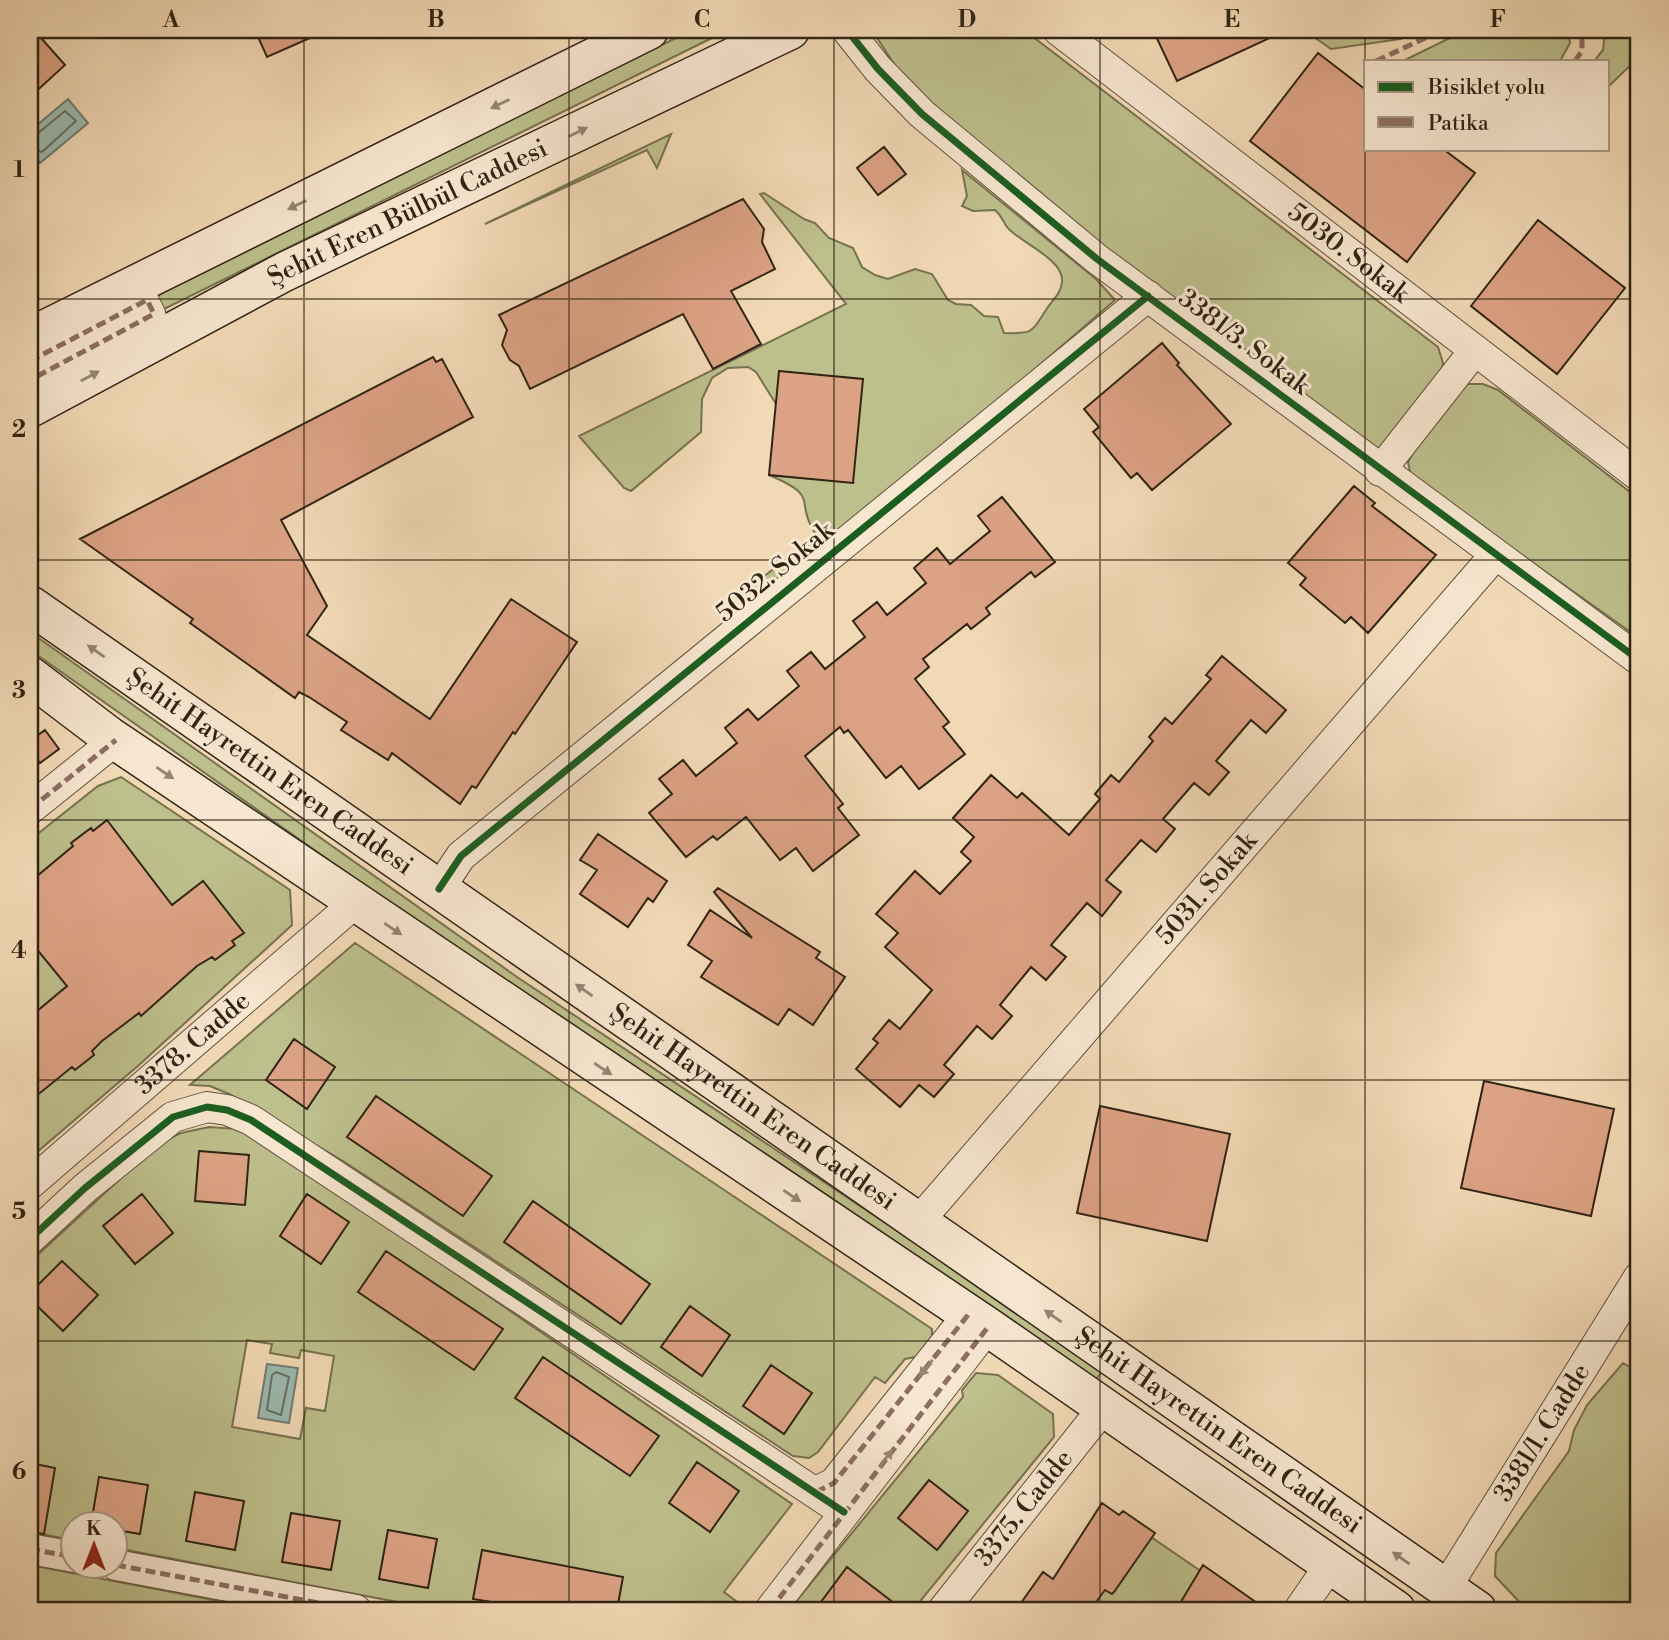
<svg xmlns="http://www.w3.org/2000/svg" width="1669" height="1640" font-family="'Libre Bodoni',serif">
  <rect width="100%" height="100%" fill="#f2d9b6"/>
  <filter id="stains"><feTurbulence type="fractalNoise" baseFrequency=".00286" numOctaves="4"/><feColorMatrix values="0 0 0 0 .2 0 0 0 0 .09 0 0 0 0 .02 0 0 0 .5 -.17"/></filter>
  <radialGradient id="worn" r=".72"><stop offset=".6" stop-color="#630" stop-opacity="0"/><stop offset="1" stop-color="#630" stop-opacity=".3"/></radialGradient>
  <path fill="#bdbf8c" stroke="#767250" stroke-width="2" fill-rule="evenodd" d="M692,30H728L154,314L147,300Z
    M885,30H1024L1438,347L1443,363L1441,376L1381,451L1107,254L906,82L875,35Z
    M1322,30H1401V39L1331,49L1311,35Z
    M1466,30H1568L1570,43L1560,61H1403Z
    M1605,30H1639V57L1608,87V61H1594L1603,50Z
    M671,134L657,168L647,150L485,224Z
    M962,170L1096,279L1115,300L953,440L748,609L738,596L817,536C792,499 823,498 769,475L853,482L776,404L756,372L748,367L728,368L712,378L702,399L701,432L631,491L624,488L579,436L846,304L760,194L764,193L804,219L815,223L829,238L853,248L862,267L875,275L888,279L915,269L932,274L948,300L956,304L971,305L984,316L998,317L1004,333C1033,334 1031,333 1046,310C1052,300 1061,294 1062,282C1065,259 1017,241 1007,227C1002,220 1002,216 995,210L973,211L962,206L967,196Z
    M1467,384H1483L1498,390L1639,499V638L1411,477L1408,462C1423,433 1440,402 1467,384Z
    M30,632L517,977L1104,1369L1094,1382L512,989L30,650Z
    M121,777L290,890L292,925L139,1065L30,1158V840L98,786Z
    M355,943L932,1329V1342L920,1356L905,1359L885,1383L875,1377L818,1452L809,1458L793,1456L343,1161L229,1094L210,1086L190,1085Z
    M209,1127L237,1129L262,1141L792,1504L724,1592L748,1610H439L116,1548V1524H74L73,1540L30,1532V1262L158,1144L181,1133ZM247,1340L272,1344L270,1353L299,1358L301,1350L334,1356L325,1411L306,1408L300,1439L232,1427Z
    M1623,1363L1639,1372V1610H1527L1495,1576L1496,1553L1569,1451L1574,1430L1587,1405Z
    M976,1373L998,1375L1053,1414L1054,1437L913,1610H789L963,1397L962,1390Z
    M1113,1511L1227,1589L1212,1610H1040Z
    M30,1565L265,1610H30Z"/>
  <path fill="#9bbab0" stroke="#707e72" stroke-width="2" d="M68,99L88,123L40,163L30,152V131Z
    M267,1364L298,1368L289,1423L258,1418Z"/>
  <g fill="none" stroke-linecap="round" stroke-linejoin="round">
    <path stroke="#666f62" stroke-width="2" d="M30,136L37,134L65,111L76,121L42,152L30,148
      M276,1372L289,1377L281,1415L267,1410L272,1375Z"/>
  </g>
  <path fill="#dca285" stroke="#302414" stroke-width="2" d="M30,30H34L65,65L30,97Z
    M255,30H328L267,57Z
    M1153,30H1287L1177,81Z
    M1318,53L1366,90V149H1443L1475,173L1407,262L1250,141Z
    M884,147L906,174L878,195L857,168Z
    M743,199L764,229L762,242L775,269L731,291L761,344L713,369L683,314L530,389L519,366L510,360L502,345L507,330L499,315Z
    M1538,220L1625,288L1557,374L1471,306Z
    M1162,343L1179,363L1177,365L1231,424L1152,490L1137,473L1131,478L1093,432L1099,427L1084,409Z
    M433,357L436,362L442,359L473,417L281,520L327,606L307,635L430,719L511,599L577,642L515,734L513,732L476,788L472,786L460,804L392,753L388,760L341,730L347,722L309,697L299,692L295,698L190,623L193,619L80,539Z
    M779,371L863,379L853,483L769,475Z
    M1354,486L1375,503L1372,506L1436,555L1368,633L1351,617L1345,623L1300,585L1306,578L1288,563Z
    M1002,497L1055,562L1035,577L1031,572L986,608L990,614L971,629L967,624L923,659L929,667L915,679L949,722L943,727L965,754L919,789L901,766L886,778L848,730L844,733L840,727L805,756L843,804L838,808L859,835L813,871L796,848L780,860L746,817L717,840L713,836L686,857L649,813L672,794L659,779L683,760L696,776L737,743L725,728L748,709L758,720L799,686L787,671L811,652L825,669L865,637L853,621L877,602L887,615L926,583L914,568L937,548L950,564L990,531L978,516Z
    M1222,656L1286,710L1266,733L1251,720L1216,761L1229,772L1209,795L1194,783L1163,819L1175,829L1156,852L1141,840L1106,880L1121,892L1102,916L1087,903L1051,945L1066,957L1046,980L1031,967L1000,1005L1012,1016L992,1039L977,1026L944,1065L954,1074L934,1097L919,1085L900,1107L856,1069L878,1043L873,1039L889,1020L900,1029L932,990L885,947L898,933L876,914L915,871L940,894L971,861L961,852L974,837L953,818L991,775L1017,798L1022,793L1069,835L1100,799L1095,794L1111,775L1119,782L1153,741L1149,737L1165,718L1172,724L1211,679L1206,675Z
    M45,730L59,749L40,763L30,749V741Z
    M107,820L172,905L203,881L244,933L232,941L235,945L215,960L212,957L197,966L141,1016L139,1013L102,1041L92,1051L94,1055L75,1070L72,1067L30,1101V1017L67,986L30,941V882L73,846L71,843L91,828L93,831Z
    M598,834L667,881L653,902L648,898L628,927L580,894L597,870L580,860Z
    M718,888L820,952L816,958L845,977L813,1025L789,1009L778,1025L701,977L712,961L688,945L710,910L752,938L714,892Z
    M294,1039L335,1067L307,1109L266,1080Z
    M1484,1081L1614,1109L1591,1216L1461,1188Z
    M376,1096L492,1176L463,1216L347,1137Z
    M1100,1106L1230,1134L1207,1241L1077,1213Z
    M199,1151L249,1155L245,1205L195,1201Z
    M142,1194L173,1233L135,1264L103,1226Z
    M307,1194L349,1222L321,1264L280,1236Z
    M533,1201L650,1284L621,1324L504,1242Z
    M386,1251L503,1329L474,1370L358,1292Z
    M62,1261L98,1295L63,1331L30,1299V1293Z
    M690,1306L730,1335L702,1376L661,1347Z
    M543,1357L659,1436L630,1476L515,1398Z
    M771,1365L812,1393L784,1434L743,1406Z
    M697,1462L739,1491L710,1532L669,1503Z
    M30,1463L55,1468L44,1534L30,1532Z
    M99,1477L148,1485L140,1534L116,1530V1524H91Z
    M929,1480L968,1511L937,1550L898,1518Z
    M195,1492L244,1501L235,1550L186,1541Z
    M1102,1503L1119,1515L1123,1511L1155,1533L1114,1592L1112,1594L1105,1590L1090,1610H1016L1043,1572L1053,1579Z
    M291,1513L340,1521L331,1570L282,1562Z
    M388,1530L437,1539L428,1588L379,1579Z
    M482,1550L623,1577L617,1610H540L473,1599Z
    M1203,1565L1267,1610H1176Z
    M847,1567L903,1610H815Z"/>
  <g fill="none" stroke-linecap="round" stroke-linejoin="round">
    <g stroke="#60513c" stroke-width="25">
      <path id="pedestrian" d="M30,361L147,300L154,314L30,380"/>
    </g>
    <g stroke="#60513c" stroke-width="32">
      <g id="minor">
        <path d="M847,30L878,69L922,114L1097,259L1639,660"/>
        <path id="s1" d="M1058,30L1639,476"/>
        <path d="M1380,471L1475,350"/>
        <path d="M30,809L116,740"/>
        <path d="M439,889L461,856L1148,296"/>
        <path id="s2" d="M30,1184L355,903"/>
        <path id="s3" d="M918,1222L1495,555"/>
        <path d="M30,1239L85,1188L173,1117L207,1107L227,1110L251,1120L844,1512"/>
        <path d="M816,1492L834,1483L968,1315"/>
        <path d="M30,1549L74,1557"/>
        <path d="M116,1565L356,1610"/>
        <path id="s4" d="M1445,1589L1639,1277"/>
        <path d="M770,1610L988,1327"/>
        <path id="s5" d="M943,1610L1104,1407"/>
        <path d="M1299,1610L1330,1565"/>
      </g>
    </g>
    <g stroke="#302414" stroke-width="41">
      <g id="secondary">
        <path d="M30,337L649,30"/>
        <path id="s6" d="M30,408L284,272L790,30"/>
        <path id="s7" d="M30,605L1477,1610"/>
        <path d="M30,676L109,736L988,1327L1396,1610"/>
      </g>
    </g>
    <use href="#pedestrian" stroke="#f7e6d0" stroke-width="23"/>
    <use href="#minor" stroke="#f7e6d0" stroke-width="30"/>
    <use href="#secondary" stroke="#f7e6d0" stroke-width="38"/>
    <path stroke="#8d6e63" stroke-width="5" stroke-dasharray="10 5" stroke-linecap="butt" d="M1376,61L1442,30
      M1575,61L1582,51V30
      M30,361L147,300L154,314L30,380
      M30,809L116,740
      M816,1492L834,1483L968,1315
      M30,1549L74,1557
      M116,1565L356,1610
      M770,1610L988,1327"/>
    <g stroke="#f7e6d0" stroke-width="11">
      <path id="cycleway" d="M847,30L878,69L922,114L1097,259L1639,660
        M439,889L461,856L1148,296
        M30,1239L85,1188L173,1117L207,1107L227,1110L251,1120L844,1512"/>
    </g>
    <use href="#cycleway" stroke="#1b5e20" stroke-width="7"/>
  </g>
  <defs><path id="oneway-solid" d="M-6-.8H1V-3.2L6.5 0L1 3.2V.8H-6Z" transform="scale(1.75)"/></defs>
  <g fill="#948572">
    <use href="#oneway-solid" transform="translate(500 104) rotate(154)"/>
    <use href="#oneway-solid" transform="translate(578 132) rotate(-26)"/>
    <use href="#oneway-solid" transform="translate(297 205) rotate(154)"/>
    <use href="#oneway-solid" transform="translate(90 376) rotate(-28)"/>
    <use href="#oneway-solid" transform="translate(96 651) rotate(-145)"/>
    <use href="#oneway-solid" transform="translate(165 773) rotate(34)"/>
    <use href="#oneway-solid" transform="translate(393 929) rotate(34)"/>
    <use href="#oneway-solid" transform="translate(584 990) rotate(-145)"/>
    <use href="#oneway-solid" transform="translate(603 1069) rotate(34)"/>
    <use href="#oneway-solid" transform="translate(792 1196) rotate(34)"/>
    <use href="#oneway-solid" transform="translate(1053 1316) rotate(-145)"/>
    <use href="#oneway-solid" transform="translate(926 1368) rotate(129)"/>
    <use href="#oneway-solid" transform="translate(886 1458) rotate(-52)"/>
    <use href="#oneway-solid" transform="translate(1401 1558) rotate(-145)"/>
  </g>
  <path fill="none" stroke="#302414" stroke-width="2" stroke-opacity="0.55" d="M304,30V1610M569,30V1610M834,30V1610M1100,30V1610M1365,30V1610M30,299H1639M30,560H1639M30,820H1639M30,1080H1639M30,1341H1639"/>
  <g text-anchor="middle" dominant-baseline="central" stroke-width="6" stroke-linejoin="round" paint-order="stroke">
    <g font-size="26" fill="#302414" stroke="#f7e6d0">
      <text stroke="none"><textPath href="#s6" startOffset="425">Şehit Eren Bülbül Caddesi</textPath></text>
      <text stroke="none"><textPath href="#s1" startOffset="366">5030. Sokak</textPath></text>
      <text transform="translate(1244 342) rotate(37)">3381/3. Sokak</text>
      <text transform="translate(775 572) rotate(-39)">5032. Sokak</text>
      <text stroke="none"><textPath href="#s7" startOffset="292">Şehit Hayrettin Eren Caddesi</textPath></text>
      <text stroke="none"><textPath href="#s3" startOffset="441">5031. Sokak</textPath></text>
      <text stroke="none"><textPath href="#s2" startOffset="215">3378. Cadde</textPath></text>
      <text stroke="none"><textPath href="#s7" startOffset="880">Şehit Hayrettin Eren Caddesi</textPath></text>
      <text stroke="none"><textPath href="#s7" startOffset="1447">Şehit Hayrettin Eren Caddesi</textPath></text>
      <text stroke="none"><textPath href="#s4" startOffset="184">3381/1. Cadde</textPath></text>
      <text stroke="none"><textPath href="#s5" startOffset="130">3375. Cadde</textPath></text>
    </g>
  </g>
  <rect width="1669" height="1640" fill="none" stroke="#f2d9b6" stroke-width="77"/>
  <rect x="1364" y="60" width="245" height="91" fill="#f7e6d0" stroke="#a79885" stroke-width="2"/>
  <rect x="1378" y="82" width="35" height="10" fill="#1b5e20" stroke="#a79885" stroke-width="2"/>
  <text x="1428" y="94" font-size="21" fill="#302414">Bisiklet yolu</text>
  <rect x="1378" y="117" width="35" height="10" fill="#8d6e63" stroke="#a79885" stroke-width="2"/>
  <text x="1428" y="130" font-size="21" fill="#302414">Patika</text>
  <g transform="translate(94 1545)"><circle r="33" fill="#f7e6d0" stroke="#a79885" stroke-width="2"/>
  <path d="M0-5L12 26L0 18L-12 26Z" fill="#8f2418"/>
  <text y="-10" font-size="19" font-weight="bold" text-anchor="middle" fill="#302414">K</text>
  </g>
  <rect x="38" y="38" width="1592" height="1564" fill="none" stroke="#302414" stroke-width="2.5"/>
  <g font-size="23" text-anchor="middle" font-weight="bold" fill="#302414">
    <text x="171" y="27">A</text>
    <text x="436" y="27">B</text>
    <text x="702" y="27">C</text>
    <text x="967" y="27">D</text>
    <text x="1232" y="27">E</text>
    <text x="1498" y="27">F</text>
    <text x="19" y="177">1</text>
    <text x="19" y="437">2</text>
    <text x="19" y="698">3</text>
    <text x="19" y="958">4</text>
    <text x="19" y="1219">5</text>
    <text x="19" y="1479">6</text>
  </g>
  <rect width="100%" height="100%" filter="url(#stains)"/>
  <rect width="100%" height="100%" fill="url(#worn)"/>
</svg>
